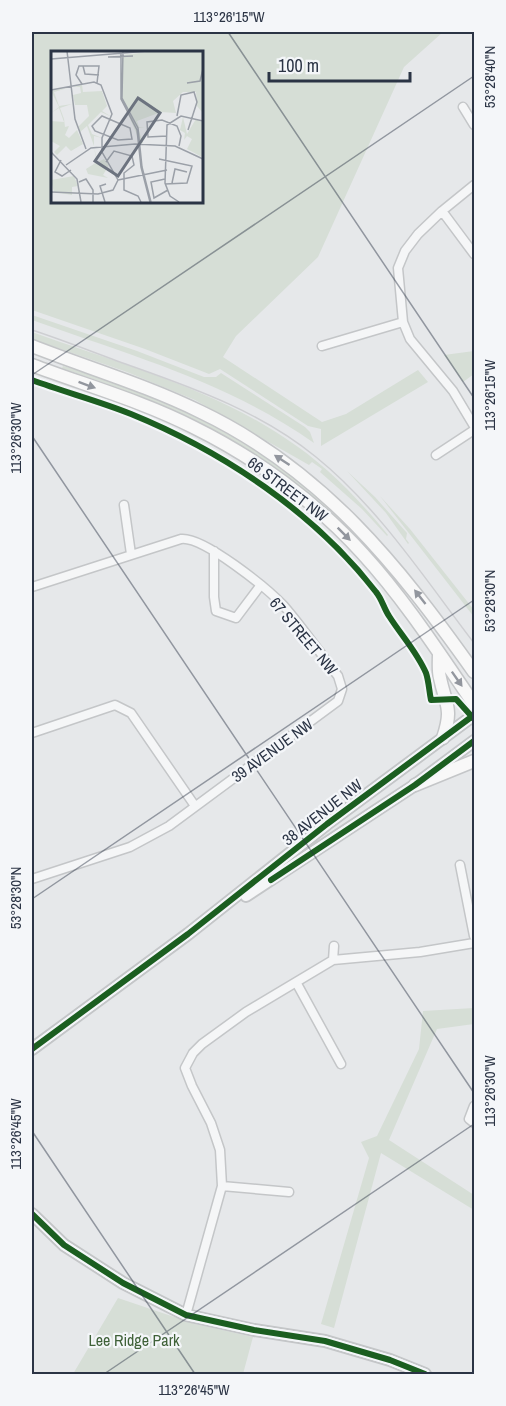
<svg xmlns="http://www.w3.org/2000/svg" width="506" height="1406" font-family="'Archivo Narrow',sans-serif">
  <rect width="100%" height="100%" fill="#e6e8ea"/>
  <path fill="#d6ded6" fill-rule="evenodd" d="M32,32H443L404,67L318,257L236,336L223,357L322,422L346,414L418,370L428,382L321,446V429L308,426L220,369L209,374L204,372L145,349L32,310ZM52,52H201V201H52Z
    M32,315L137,351L204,377H216L221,373L305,427L310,432L314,443C228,382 129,355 32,320Z
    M32,332C117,363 209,387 285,438C325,464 358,498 388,535L387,536L362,509L320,472L322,469L312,462L309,465L195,400L127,372L32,339Z
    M474,351V374L463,382L444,355Z
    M63,366C167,395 267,445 345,522C365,541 382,563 401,583L396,581C340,520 280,464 206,426C160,402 111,385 62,368Z
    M347,471L375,497L407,533L406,539L409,543L408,544L386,513Z
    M380,496L410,529L474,610V617Z
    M474,1008V1024L437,1029L389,1140L474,1195V1210L381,1153L334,1328L321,1324L369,1158L361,1142L377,1136L419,1049L423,1011Z
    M118,1298L195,1324L253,1337L243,1374H73Z"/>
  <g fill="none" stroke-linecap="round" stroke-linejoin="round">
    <g stroke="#c4c6c8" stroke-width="11">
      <path id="minor" d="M463,107L474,125
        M474,185L442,211L418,234L405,251L398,268L403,322L410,339L453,391L474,426
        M442,211L474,254
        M322,346L403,322
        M436,455L474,430
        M124,505L131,554
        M214,551V597L216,611L236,618L260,586
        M32,587L181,539C203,536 268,589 284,606C303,628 320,653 338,676L342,689L338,701L169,826L130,847L32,879
        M32,733L115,705L131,713L195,806
        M460,865L474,936
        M333,960L334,946
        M296,982L341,1064
        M474,1106L469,1119L474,1123
        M222,1186L289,1192
        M186,1315L222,1186L220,1150L211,1123L192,1086L185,1068L193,1053L202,1044L246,1012L333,960L420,952L474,943"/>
    </g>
    <g stroke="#c4c6c8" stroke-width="14">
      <path id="tertiary" d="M246,896L415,785L474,741
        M32,1049L188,934L327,824L474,715
        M32,1214L64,1245L123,1283L186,1315L254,1330L325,1341L390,1360L425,1374"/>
    </g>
    <g stroke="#c4c6c8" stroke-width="15">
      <path id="secondary" d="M32,346C88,368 146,385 201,412C322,470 398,565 474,672
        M32,365C85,385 142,401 193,427C256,458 316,502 363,554C405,600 439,653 474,704
        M439,654C439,662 438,671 440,678C446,706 453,708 443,738
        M415,785L474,761"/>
    </g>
    <use href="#minor" stroke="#f5f6f7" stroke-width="8"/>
    <use href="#tertiary" stroke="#f5f6f7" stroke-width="10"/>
    <use href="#secondary" stroke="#f8f8f8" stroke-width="12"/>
    <path stroke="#cecfd2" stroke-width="1.5" d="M32,330C66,341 100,355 134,367C199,390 262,413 316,457C379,508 425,579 474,643"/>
    <g stroke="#f4f6f9" stroke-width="10">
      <path id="cycleway" d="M32,380C64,392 99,401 131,414C224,452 314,512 376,592C382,599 384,609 389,616C401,635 417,652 426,673C429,682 429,691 431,700L456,699L474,719
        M271,880L415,785L474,741
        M32,1049L188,934L327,824L474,715
        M32,1214L64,1245L123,1283L186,1315L254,1330L325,1341L390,1360L425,1374"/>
    </g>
    <use href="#cycleway" stroke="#1b5e20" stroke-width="6"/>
  </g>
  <defs><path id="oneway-solid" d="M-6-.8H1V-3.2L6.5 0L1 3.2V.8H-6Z" transform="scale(1.5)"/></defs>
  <g fill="#92969e">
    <use href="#oneway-solid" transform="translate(87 385) rotate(20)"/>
    <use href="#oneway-solid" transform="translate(282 460) rotate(-147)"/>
    <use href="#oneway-solid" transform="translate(344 534) rotate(45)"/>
    <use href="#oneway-solid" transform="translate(420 597) rotate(-128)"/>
    <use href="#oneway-solid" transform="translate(457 679) rotate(55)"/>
  </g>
  <path fill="none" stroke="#2b3445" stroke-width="1.5" stroke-opacity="0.45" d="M228,32L474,398M32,375L474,76M32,436L474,1093M32,899L474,600M32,1131L195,1374M104,1374L474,1124"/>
  <g text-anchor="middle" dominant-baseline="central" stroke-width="4.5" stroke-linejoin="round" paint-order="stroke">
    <g font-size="16" fill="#2b3445" stroke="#f4f6f9">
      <text transform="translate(288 489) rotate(37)">66 STREET NW</text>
      <text transform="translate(304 636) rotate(50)">67 STREET NW</text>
      <text transform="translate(272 750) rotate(-36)">39 AVENUE NW</text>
      <text transform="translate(322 812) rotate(-38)">38 AVENUE NW</text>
    </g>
    <g font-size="16" fill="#3f6138" stroke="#f4f6f9">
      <text x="134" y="1340">Lee Ridge Park</text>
    </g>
  </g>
  <g transform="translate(51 51)">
    <rect width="152" height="152" fill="#e6e8ea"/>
    <path d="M104,0H151V61L146,55L145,41H132L122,50L125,62L110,61L86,70L88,76H94L87,77L92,92L90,93L71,49V9L72,4ZM31,34L32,41L51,40L56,55L51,60L61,66L50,61L37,74L41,83L51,87L43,85V95L36,75L29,81L27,76L38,65L36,54H24L22,44L30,42L29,36H22ZM20,36L3,41L8,55L21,53L9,57L13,68L14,76L18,75L14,84L18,87L26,79L32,93L20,100L15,95L6,104L3,101L9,95L0,90V70L13,71L8,57L0,62L8,56L0,40ZM132,66L136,83L145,68L151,71V106L136,98L141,88L136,85L133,89L134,82L129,79ZM43,97L47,111L53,108L58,114L52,124L57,127L37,123L35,118L46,111ZM23,125L27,135L21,136V144L3,141L0,129Z" fill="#d6ded6"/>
    <path fill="none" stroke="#9ba0a8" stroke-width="1.5" d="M16,0L24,68L35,98M72,0L71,47L87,77L91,116L100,151M70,3V48L86,79L90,116L99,151M57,6L82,5M0,8L97,0M32,15L34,23L48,24M136,32L149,30L152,18M31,33L25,24L28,15H48L46,32M0,39L43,31L50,34L61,63L51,87V101L67,129L62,139L47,143L0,141M51,65L79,77L81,88L67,89L44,80L41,75ZM126,65L130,44L143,41L146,51L137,79M116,85L97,86L96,71L111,69L126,75L130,85L128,95M0,101L26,128L30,151M108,108L141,115L136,132L114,133M10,109L4,121L11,125L20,119M55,111L63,100L81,105L83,114L73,122V139L87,145L90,151M15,114L40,97L84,93L124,95L152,108M114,128L100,131L103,147L117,139M67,129L116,119M28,131L35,128L42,139V151M121,132L124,118L136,121M54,151L49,135L55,133M128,151L119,145L114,132L116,74L130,65L152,70"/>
    <path fill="#6c737f" fill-opacity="0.15" stroke="#6c737f" stroke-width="3" d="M87,47L109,62L67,125L44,110Z"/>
    <rect width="152" height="152" fill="none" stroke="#2b3445" stroke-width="3"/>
  </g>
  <rect width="506" height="1406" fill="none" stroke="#f4f6f9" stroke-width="66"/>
  <path d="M269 72v9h141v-9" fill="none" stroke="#2b3445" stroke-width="3"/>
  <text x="278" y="72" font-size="18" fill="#2b3445" stroke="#f4f6f9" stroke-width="4.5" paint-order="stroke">100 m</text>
  <rect x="33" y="33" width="440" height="1340" fill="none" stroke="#2b3445" stroke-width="2"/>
  <g font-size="15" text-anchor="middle" fill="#2b3445">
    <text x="229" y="22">113°26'15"W</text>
    <text transform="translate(490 77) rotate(-90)" y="5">53°28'40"N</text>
    <text transform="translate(490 395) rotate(-90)" y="5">113°26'15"W</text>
    <text transform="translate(16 438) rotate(-90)" y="5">113°26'30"W</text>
    <text transform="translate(490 601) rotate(-90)" y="5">53°28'30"N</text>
    <text transform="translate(16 898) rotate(-90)" y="5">53°28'30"N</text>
    <text transform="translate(490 1091) rotate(-90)" y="5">113°26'30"W</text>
    <text transform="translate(16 1134) rotate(-90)" y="5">113°26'45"W</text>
    <text x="194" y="1395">113°26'45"W</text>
  </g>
</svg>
